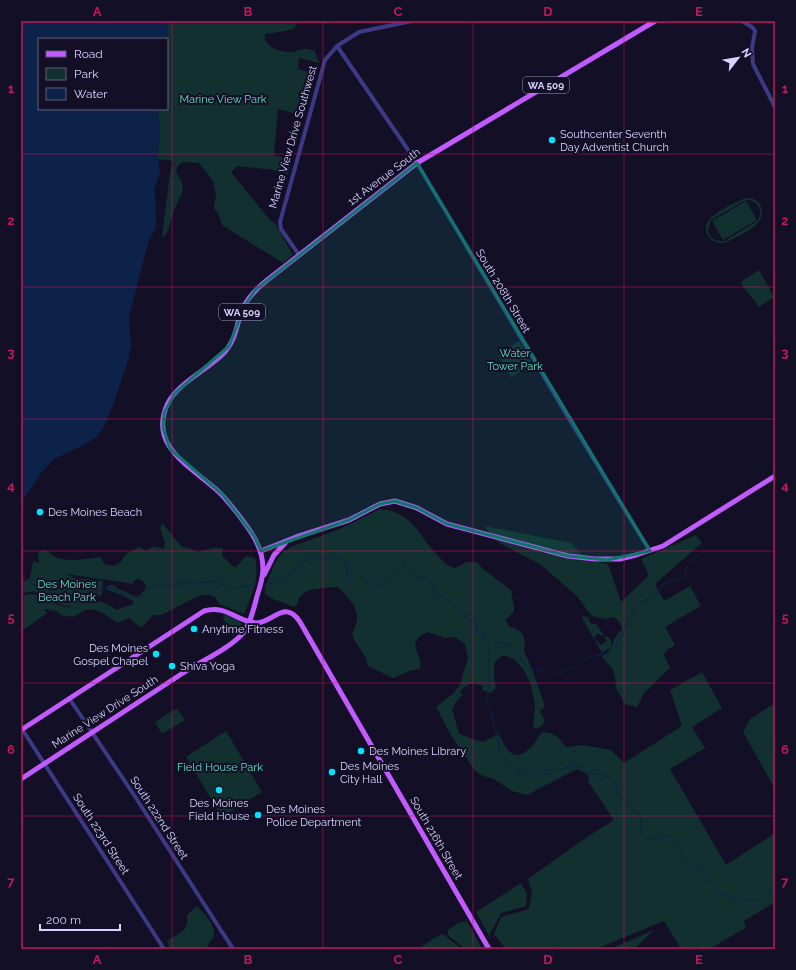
<svg xmlns="http://www.w3.org/2000/svg" width="796" height="970" font-family="Raleway,sans-serif">
  <rect width="100%" height="100%" fill="#130f26"/>
  <path fill="#12302f" fill-rule="evenodd" d="M168,21L184,22V21H297L295,28L286,31L265,34C262,47 282,53 293,52C298,51 302,48 306,49C309,49 312,50 315,51L318,61H320L319,63L299,58L298,69L315,74L304,116L278,109L274,155L292,160L288,174L273,170L238,166L231,172L270,220L275,223L293,255L283,263L222,225L219,215L214,208L216,194L213,181L199,163L184,162L178,165L176,171L182,183L183,191L175,208L167,233L163,237H162L170,173L173,161L158,159V156L160,133L158,109H167Z
    M747,198C753,198 759,200 761,207C768,224 741,235 729,241C717,248 700,236 708,221C711,215 739,199 747,198ZM748,200C759,202 764,212 757,221L725,241C716,242 710,239 708,230L711,220L742,202Z
    M746,201L757,220L723,240L712,221Z
    M759,270L774,297L759,307L741,284L742,281Z
    M519,341L532,364L511,377L498,355Z
    M380,509C414,512 419,537 440,558C445,563 447,566 455,568L467,562H477L482,568L512,591C511,599 515,603 514,612L505,620L510,627L515,628L523,634L525,643L524,651L530,664L545,706L540,711L545,721C542,726 540,729 533,728L535,705L531,685L524,670L514,659L503,655L494,663V675L496,688L490,693L482,690L483,687C476,681 465,684 460,692L463,695L458,699L452,709L459,734L483,742L499,734C506,749 514,765 531,747C536,743 538,736 543,732C555,733 559,737 566,747L583,745L611,750L624,763L682,726L670,690L702,672L722,708L692,727L705,748L670,769L726,865L775,833V902L744,921L746,928L709,949H681L664,921L596,949H506L494,934L501,917L529,909L532,892L528,879L584,839L614,820L589,783L588,775L577,769L527,795L512,791L494,779L486,777L476,772L452,737L436,707L454,693L460,684L468,658L465,644L455,637L446,638L427,632C403,645 424,652 420,669C411,669 402,675 393,678L368,666C366,653 356,646 352,634L357,621V615L354,605L342,591L337,587L314,589L305,592L299,598L298,604L294,607L273,599L265,594V587L276,561L283,552L293,546L340,529Z
    M162,523L182,547L189,548L198,552L213,548H223L222,556L235,568L246,556L255,558C260,579 252,595 244,614L219,604L216,598L210,595H200L162,615H154L150,618L144,626L140,627L129,618L118,623C108,617 99,607 86,610C82,611 79,615 75,616C70,618 67,615 62,616L56,611L44,609L47,613L25,629L24,628L21,630V597C39,585 56,613 74,606C71,606 68,607 65,606C48,602 40,584 21,595V579L25,581L30,578L33,561L39,563L38,554L41,550C48,549 51,556 58,558C72,562 85,559 100,557L105,564L113,566L121,562L126,554L139,547L146,551L154,546L164,549L165,543L160,528ZM66,574C88,578 110,579 132,584L135,580L139,579L145,583L146,588L138,597L118,589L114,585L107,586V590C116,593 125,596 133,601V604L117,610C100,600 99,599 80,604L99,596L102,594L103,581L74,578Z
    M484,526L571,543L586,560L608,564L621,602L649,575L641,559L696,535L702,543L655,584L664,601L690,586L701,606L665,627L675,645L667,650L664,655L670,668L644,693L637,707L625,704L616,688L615,677L613,670L603,658V656C614,650 612,636 622,630C622,625 618,620 614,617L606,619L596,617L590,614L577,596L541,565L498,542Z
    M224,614L240,621L242,624L241,630L233,636L223,618Z
    M583,616L588,617L590,619L588,620L592,624H596L603,634L602,636L597,633L594,638L601,645L607,641L604,637L606,636L611,639V647L602,653L582,618Z
    M775,703V789L743,732L750,719Z
    M177,708L185,720L162,734L155,722Z
    M226,731L262,792L222,817L186,757Z
    M521,883L527,894L526,906L501,913L489,936L476,912Z
    M197,906C203,912 213,922 214,931C215,937 209,944 206,949H170L167,941C180,932 189,932 187,915Z
    M467,921L482,949H465L448,935V930L458,923Z
    M654,930L634,949H610Z
    M443,934L462,949H417C427,945 433,937 443,934Z"/>
  <path fill="#0c2248" d="M21,21H168V36L167,40V39H39V109H158L160,133L158,156L160,173L155,187L156,228L149,239L129,317L131,345L128,361L114,402L104,427L96,437L84,445L54,459L42,472L21,503Z"/>
  <g fill="none" stroke-linecap="round" stroke-linejoin="round">
    <path stroke="#0c2248" stroke-width="1" d="M21,572L32,584L45,588L61,598L68,600
      M262,585L272,583L280,580L286,579L301,564L312,556L322,559L334,556L340,557L346,564L347,576L351,577L358,575L365,582L378,586L385,583L398,570L404,567L410,569L418,577H425L429,579L435,592L444,596L451,604L465,614L468,620L474,622L477,626L476,630L484,638L489,644V686L486,702L492,713L493,722L498,737L499,751L504,758L515,766L520,775L530,777L540,771L562,769L573,764C580,766 583,771 589,773C592,774 595,773 598,774C603,774 611,778 614,782C618,786 615,791 619,796C627,803 636,807 640,818C643,825 637,833 645,838C652,843 659,837 666,835C682,839 677,852 685,862C689,867 695,867 701,871C706,874 716,887 718,892C728,895 747,902 757,900C764,898 770,891 775,886
      M90,593L106,588L113,589L123,594L138,597L144,595L147,589L157,584L169,586L177,584L216,581L230,588L259,585
      M494,642L511,645L519,655L528,669L540,671L546,669
      M557,674L577,667L582,661L590,657L611,653L613,650L618,640L622,635L627,622L631,618L636,607L643,601L658,593L661,586L670,580L675,581L684,577L687,568L698,554
      M223,931H224L236,949
      M202,949L207,942L220,933"/>
    <path stroke="#3d3a85" stroke-width="4" d="M742,21L752,27L755,31L752,48L753,64L775,107
      M337,46L417,163L571,422L650,551
      M299,255L281,229L280,222L325,60L337,46L359,32L412,21
      M69,698L134,795L233,949
      M22,729L164,949"/>
    <path stroke="#c25bff" stroke-width="5" d="M261,551L296,537L349,520L380,504L395,501L417,508L447,524L568,556L595,559H620L636,555L663,546L775,476
      M264,575L274,555L286,542
      M21,730L204,611C227,604 238,623 257,623C273,622 285,599 300,622L489,949
      M21,779C76,743 131,707 186,671C202,661 232,647 244,632C251,622 254,608 257,596C260,587 263,578 263,569C263,546 250,530 237,513C232,507 227,500 221,494C196,469 146,448 168,403C178,383 209,369 225,352C237,337 236,326 242,310C248,297 256,289 266,281L417,163L655,21"/>
  </g>
  <path fill="#0f766e" fill-opacity="0.2" stroke="#0f766e" stroke-width="3" stroke-linejoin="round" d="M417,163L650,551L607,560L568,556L447,524L417,508L395,501L380,504L349,520L261,551L254,536L223,495L170,449L163,428L164,413L175,393L229,346L245,305L255,290Z"/>
  <path fill="none" stroke="#c2185b" stroke-width="1" stroke-opacity="0.55" d="M172,21V949M323,21V949M473,21V949M624,21V949M21,154H775M21,287H775M21,419H775M21,551H775M21,683H775M21,816H775"/>
  <g fill="#00e5ff" stroke="#130f26" stroke-width="1.5">
    <circle cx="552" cy="140" r="4"/>
    <circle cx="40" cy="512" r="4"/>
    <circle cx="194" cy="629" r="4"/>
    <circle cx="156" cy="654" r="4"/>
    <circle cx="172" cy="666" r="4"/>
    <circle cx="361" cy="751" r="4"/>
    <circle cx="332" cy="772" r="4"/>
    <circle cx="219" cy="790" r="4"/>
    <circle cx="258" cy="815" r="4"/>
  </g>
  <g text-anchor="middle" dominant-baseline="central" stroke-width="4" stroke-linejoin="round" paint-order="stroke">
    <g fill="#130f26" stroke="#9e99be" stroke-width="1">
      <rect x="523" y="77" width="46" height="16" rx="3"/>
      <rect x="219" y="304" width="46" height="16" rx="3"/>
    </g>
    <g font-size="10" font-weight="bold" fill="#d9d4ff">
      <text x="546" y="85">WA 509</text>
      <text x="242" y="312">WA 509</text>
    </g>
    <g font-size="11" fill="#5fe0c0" stroke="#130f26">
      <text x="223" y="99">Marine View Park</text>
      <text x="515" y="353">Water<tspan x="515" dy="13">Tower Park</tspan></text>
      <text x="67" y="584">Des Moines<tspan x="67" dy="13">Beach Park</tspan></text>
      <text x="220" y="767">Field House Park</text>
    </g>
    <g font-size="11" fill="#d9d4ff" stroke="#130f26" text-anchor="start">
      <text x="560" y="134">Southcenter Seventh<tspan x="560" dy="13">Day Adventist Church</tspan></text>
      <text x="48" y="512">Des Moines Beach</text>
      <text x="202" y="629">Anytime Fitness</text>
      <text x="148" y="648" text-anchor="end">Des Moines<tspan x="148" dy="13">Gospel Chapel</tspan></text>
      <text x="180" y="666">Shiva Yoga</text>
      <text x="369" y="751">Des Moines Library</text>
      <text x="340" y="766">Des Moines<tspan x="340" dy="13">City Hall</tspan></text>
      <text x="219" y="803" text-anchor="middle">Des Moines<tspan x="219" dy="13">Field House</tspan></text>
      <text x="266" y="809">Des Moines<tspan x="266" dy="13">Police Department</tspan></text>
    </g>
    <g font-size="11" fill="#d9d4ff" stroke="#130f26">
      <text transform="translate(293 137) rotate(-74)">Marine View Drive Southwest</text>
      <text transform="translate(384 177) rotate(-37)">1st Avenue South</text>
      <text transform="translate(503 291) rotate(59)">South 208th Street</text>
      <text transform="translate(105 712) rotate(-33)">Marine View Drive South</text>
      <text transform="translate(159 818) rotate(57)">South 222nd Street</text>
      <text transform="translate(101 834) rotate(57)">South 223rd Street</text>
      <text transform="translate(436 838) rotate(60)">South 216th Street</text>
    </g>
  </g>
  <rect width="796" height="970" fill="none" stroke="#130f26" stroke-width="44"/>
  <rect x="38" y="38" width="130" height="72" fill="#130f26" stroke="#625e7d"/>
  <rect x="46" y="51" width="20" height="6" fill="#c25bff" stroke="#625e7d"/>
  <text x="74" y="58" font-size="12" fill="#d9d4ff">Road</text>
  <rect x="46" y="68" width="20" height="12" fill="#12302f" stroke="#625e7d"/>
  <text x="74" y="78" font-size="12" fill="#d9d4ff">Park</text>
  <rect x="46" y="88" width="20" height="12" fill="#0c2248" stroke="#625e7d"/>
  <text x="74" y="98" font-size="12" fill="#d9d4ff">Water</text>
  <g transform="translate(738 58) rotate(59)" stroke="#130f26" stroke-width="3" paint-order="stroke">
  <path d="M0-3L7 15L0 10L-7 15Z" fill="#d9d4ff"/>
  <text y="-6" font-size="11" font-weight="bold" text-anchor="middle" fill="#d9d4ff">N</text>
  </g>
  <path d="M40 924v6h80v-6" fill="none" stroke="#d9d4ff" stroke-width="2"/>
  <text x="46" y="924" font-size="12" fill="#d9d4ff" stroke="#130f26" stroke-width="3" paint-order="stroke">200 m</text>
  <rect x="22" y="22" width="752" height="926" fill="none" stroke="#c2185b" stroke-width="1.5"/>
  <g font-size="13" text-anchor="middle" font-weight="bold" fill="#c2185b">
    <text x="97" y="16">A</text>
    <text x="248" y="16">B</text>
    <text x="398" y="16">C</text>
    <text x="548" y="16">D</text>
    <text x="699" y="16">E</text>
    <text x="11" y="93">1</text>
    <text x="785" y="93">1</text>
    <text x="11" y="225">2</text>
    <text x="785" y="225">2</text>
    <text x="11" y="357">3</text>
    <text x="785" y="357">3</text>
    <text x="11" y="490">4</text>
    <text x="785" y="490">4</text>
    <text x="11" y="622">5</text>
    <text x="785" y="622">5</text>
    <text x="11" y="754">6</text>
    <text x="785" y="754">6</text>
    <text x="11" y="886">7</text>
    <text x="785" y="886">7</text>
    <text x="97" y="964">A</text>
    <text x="248" y="964">B</text>
    <text x="398" y="964">C</text>
    <text x="548" y="964">D</text>
    <text x="699" y="964">E</text>
  </g>
</svg>
